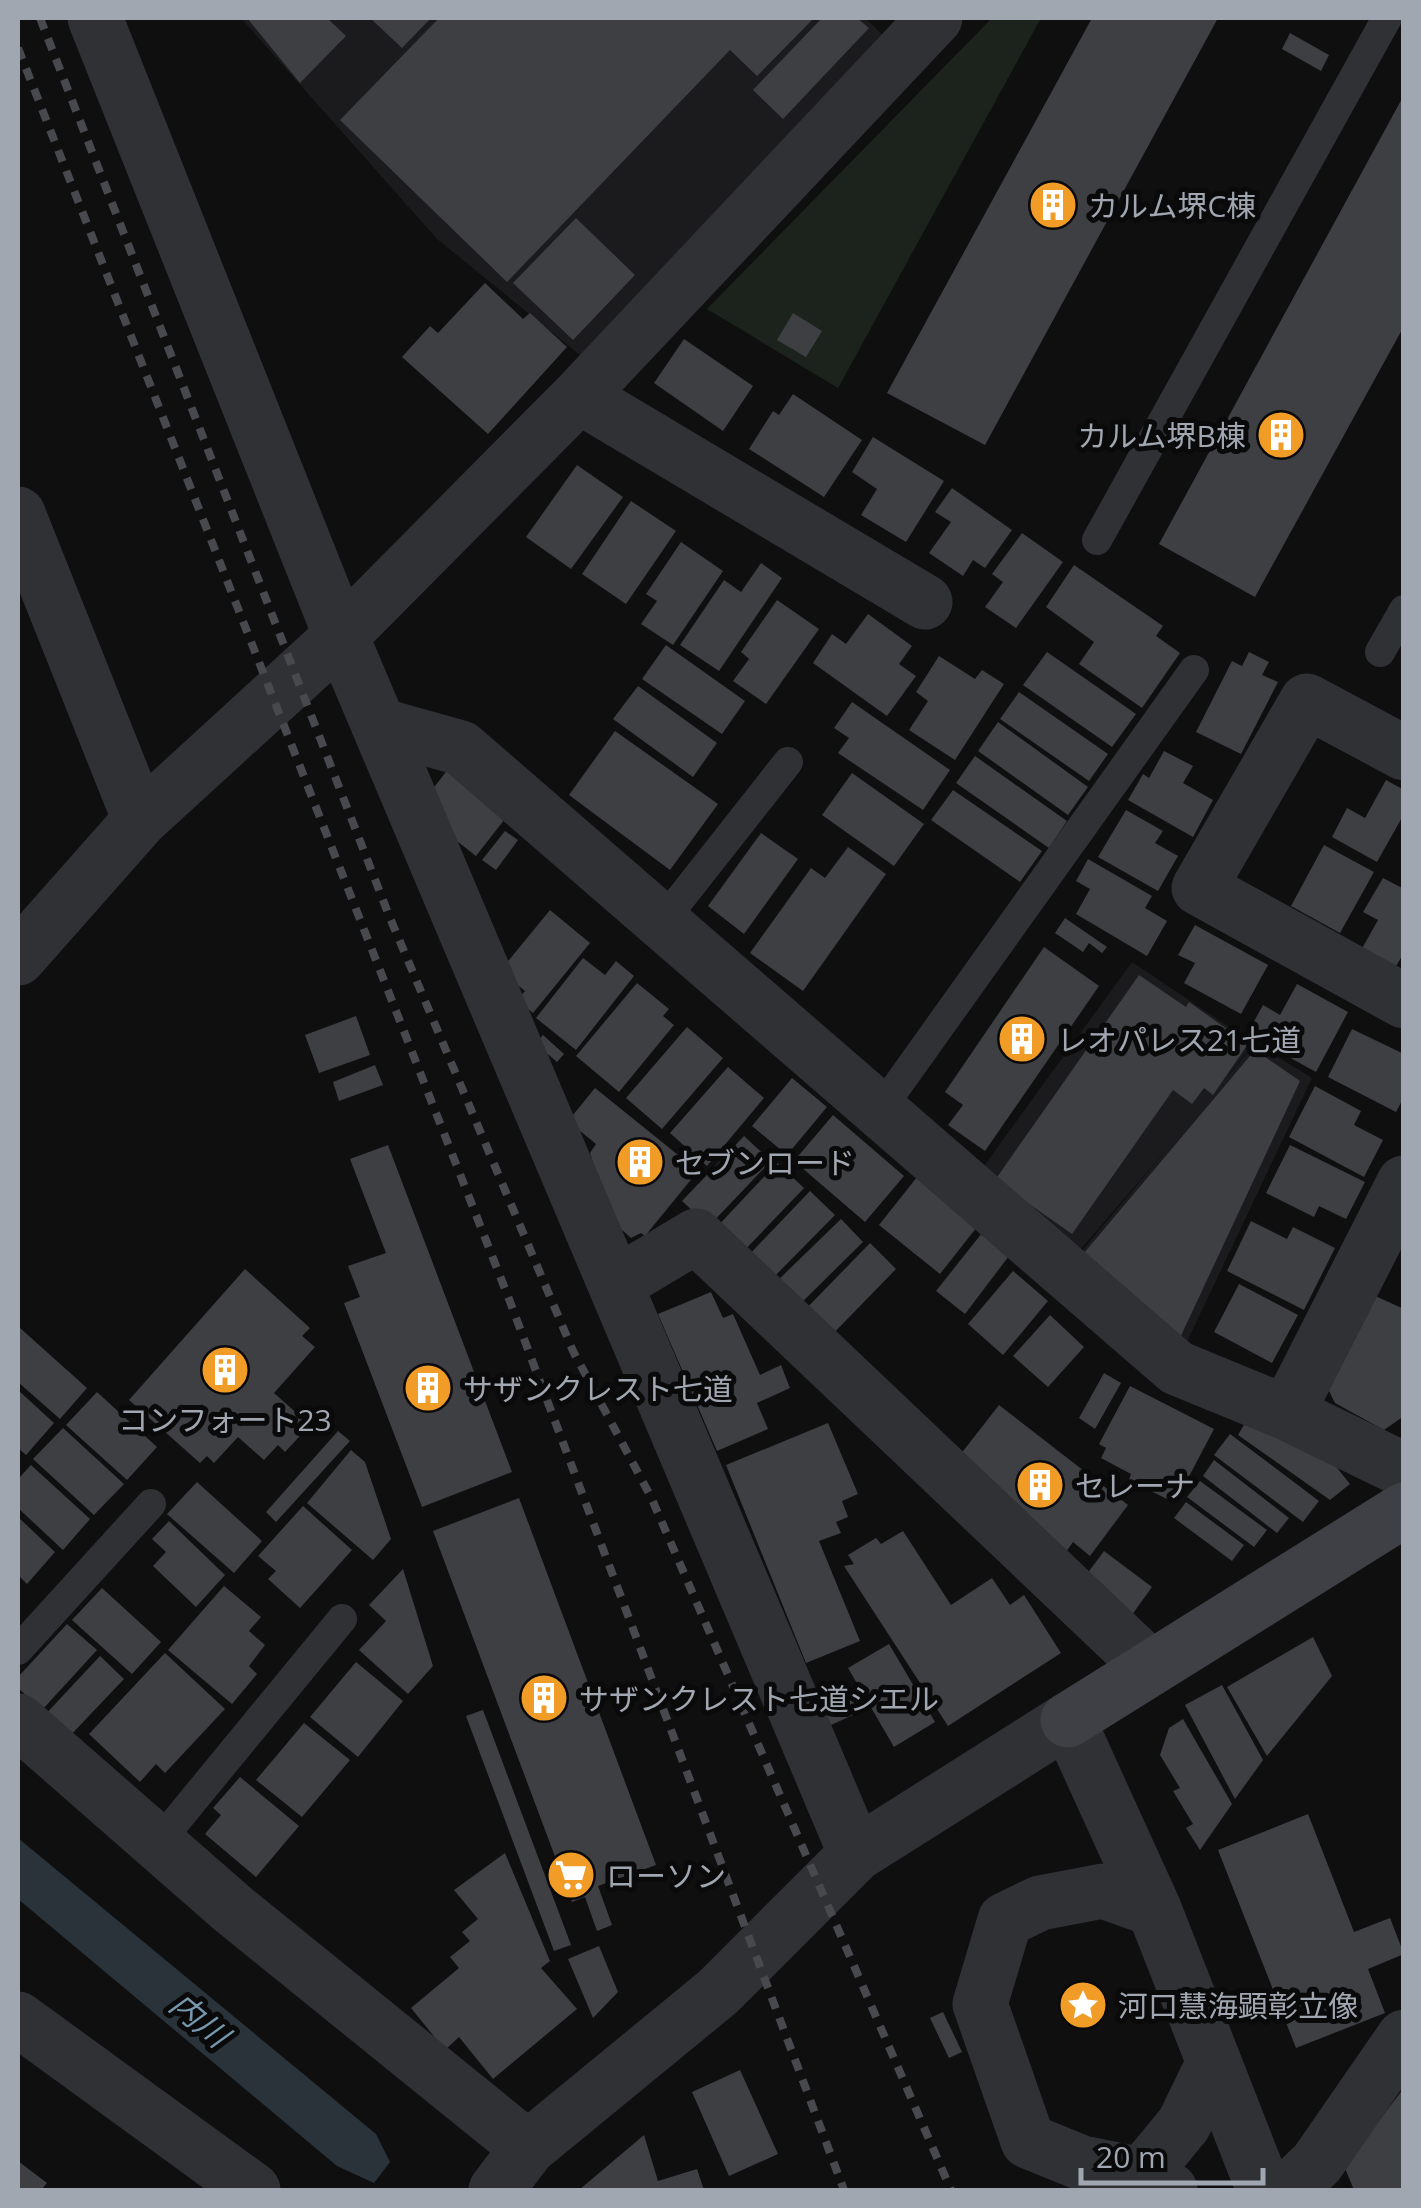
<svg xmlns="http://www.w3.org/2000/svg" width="1421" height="2208" font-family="'Open Sans','Noto Sans JP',sans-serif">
  <rect width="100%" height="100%" fill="#0f0f10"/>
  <path fill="#1b1b1d" d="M241,18H865L887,39L581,356L437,239Z
    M1132,962L1253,1043L1225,1080L1255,1043L1312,1078L1185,1346L1082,1251L1167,1149L1080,1250L981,1170Z"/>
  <path fill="#1c231c" d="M992,18H1041L838,388L707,309Z"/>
  <path fill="#293339" d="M18,1838L376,2134L390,2162L374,2183L337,2166L18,1899Z"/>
  <path fill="#3e3f43" d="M247,18H327L346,36L300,83Z
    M370,18H431L402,48Z
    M439,18H814L757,76L730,50L507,282L340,120Z
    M822,18H857L869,28L783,119L753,90Z
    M1092,18H1218L985,445L887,393Z
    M1290,33L1329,55L1321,71L1282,49Z
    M1404,95V326L1255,597L1159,544Z
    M576,218L635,275L573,340L513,283Z
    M485,283L523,319L530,313L567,347L488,434L402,357L430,326L438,333Z
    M793,313L822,331L806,357L777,340Z
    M684,339L753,386L723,431L654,383Z
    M793,394L862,440L824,497L749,449L773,411L779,415Z
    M873,437L944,481L906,542L861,515L877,489L852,472Z
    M577,465L623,497L571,569L526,537Z
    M952,488L1012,530L985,568L973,560L963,576L929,553L951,522L935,512Z
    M631,501L676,531L626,604L582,574Z
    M1022,533L1063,562L1016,628L985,607L1003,582L992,574Z
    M681,542L723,571L673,645L641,624L657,601L646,594Z
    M761,563L782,578L719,671L680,645L724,580L741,592Z
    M1074,565L1163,626L1156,636L1180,653L1142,708L1079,664L1094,642L1046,607Z
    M777,600L819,629L766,704L733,681L749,659L741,652Z
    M868,614L912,646L899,664L916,676L887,716L813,663L832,634L846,644Z
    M666,645L745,701L722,734L642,679Z
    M1047,652L1136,714L1112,747L1023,685Z
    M1249,652L1269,662L1262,675L1278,682L1241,754L1196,732L1232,661L1242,666Z
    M939,656L975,679L982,670L1004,684L955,760L909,730L928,701L916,692Z
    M638,686L717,743L693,777L613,719Z
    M1019,692L1108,754L1089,781L1000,719Z
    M852,702L950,770L923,810L838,753L849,738L834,728Z
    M998,722L1088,787L1068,815L978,751Z
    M615,731L718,804L670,870L569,795Z
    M1164,751L1193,766L1183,783L1213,800L1193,837L1128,800L1143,774L1149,778Z
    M975,756L1067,821L1049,848L956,783Z
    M449,768L508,815L476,856L439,827L428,795Z
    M852,773L924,824L894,866L822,815Z
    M1386,780L1404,790V814L1377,862L1332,837L1347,808L1365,818Z
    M953,790L1042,851L1020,882L931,820Z
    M1126,810L1163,831L1155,843L1178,856L1158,891L1098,857Z
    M505,831L518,840L496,870L482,860Z
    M761,833L798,859L744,934L708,906Z
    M1324,845L1374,872L1340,933L1291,906Z
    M848,847L886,874L803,991L750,953L811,868L825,878Z
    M1088,859L1152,896L1145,908L1167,921L1147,956L1076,914L1090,889L1076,881Z
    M1383,878L1404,889V953L1393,971L1360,952L1378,920L1363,912Z
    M550,910L590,943L533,1013L517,1000L525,991L500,971Z
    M1065,918L1107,947L1102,953L1089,943L1083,952L1055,933Z
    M1195,925L1268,965L1241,1014L1184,983L1195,963L1178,955Z
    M1044,947L1099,986L985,1151L948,1125L963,1105L945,1092Z
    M583,958L605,975L616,961L634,976L576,1050L536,1018Z
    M1139,975L1186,1007L1189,1002L1248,1044L1213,1095L1204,1088L1192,1104L1173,1090L1072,1234L995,1180Z
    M637,983L669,1009L663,1016L674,1025L619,1092L576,1056Z
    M1297,984L1348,1012L1316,1072L1247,1034L1263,1005L1280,1015Z
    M356,1016L370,1055L319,1073L305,1035Z
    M687,1027L723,1058L662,1129L626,1098Z
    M1352,1029L1404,1054V1097L1396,1112L1328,1077Z
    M543,1035L564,1054L557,1062L536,1044Z
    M1255,1050L1300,1081L1179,1340L1084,1253Z
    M375,1065L383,1085L339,1101L333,1082Z
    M728,1067L764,1098L707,1166L670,1133Z
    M792,1078L827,1107L787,1155L752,1126Z
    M1315,1086L1361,1111L1354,1125L1383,1140L1364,1177L1289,1137Z
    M595,1088L698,1171L645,1236L641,1233L631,1238L612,1221L590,1153L596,1144L568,1121Z
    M833,1115L904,1176L865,1222L794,1161Z
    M744,1136L771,1161L709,1226L682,1201Z
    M388,1145L512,1472L422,1507L344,1303L360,1297L348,1266L386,1253L350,1159Z
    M1290,1145L1365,1182L1346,1219L1319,1206L1314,1217L1266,1193Z
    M777,1163L804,1188L740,1255L714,1230Z
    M917,1177L977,1227L940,1274L879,1225Z
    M810,1191L835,1215L768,1283L745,1259Z
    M841,1219L863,1242L795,1309L772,1286Z
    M1251,1221L1287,1239L1293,1227L1335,1248L1304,1310L1227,1271Z
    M982,1233L1009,1256L965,1314L936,1291Z
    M870,1243L896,1269L827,1340L801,1314Z
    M245,1269L310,1328L302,1336L315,1347L274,1393L310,1425L285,1452L278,1445L264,1460L238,1437L214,1463L207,1456L200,1463L129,1400Z
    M1013,1271L1048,1301L1003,1355L968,1324Z
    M1239,1284L1298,1315L1272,1363L1214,1332Z
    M711,1292L723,1318L733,1314L760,1375L781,1365L790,1388L757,1403L768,1429L717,1451L658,1314Z
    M1371,1294L1404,1309V1416L1384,1430L1335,1403L1326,1385Z
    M1050,1315L1084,1347L1048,1387L1013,1356Z
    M20,1328L87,1388L60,1419L18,1382Z
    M1104,1373L1121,1383L1095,1429L1079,1418Z
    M1130,1386L1214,1429L1175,1503L1129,1480L1131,1474L1101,1458L1106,1448L1099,1444Z
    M18,1390L54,1423L26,1455L18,1448Z
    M97,1392L157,1447L127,1480L66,1425Z
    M999,1405L1128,1505L1090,1556L1073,1542L1066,1552L953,1464Z
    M828,1423L858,1494L842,1501L848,1517L836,1522L841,1533L819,1541L860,1641L806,1663L726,1465Z
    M1245,1423L1330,1459L1350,1484L1330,1500L1238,1435Z
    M63,1428L124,1484L94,1515L33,1459Z
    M338,1431L350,1441L276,1522L266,1512Z
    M1230,1434L1319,1501L1303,1522L1214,1455Z
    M351,1450L365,1462L391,1539L373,1560L307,1503Z
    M1214,1460L1289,1518L1277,1533L1203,1476Z
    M31,1465L90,1519L63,1550L18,1508V1479Z
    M1200,1481L1267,1530L1254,1547L1187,1497Z
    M197,1482L262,1541L234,1573L167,1514Z
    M519,1498L656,1865L598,1886L612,1925L597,1931L585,1897L572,1902L433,1531Z
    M1186,1502L1244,1545L1232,1561L1174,1518Z
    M303,1506L352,1550L300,1608L268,1579L276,1571L258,1556Z
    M18,1517L55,1552L27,1584L18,1575Z
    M169,1521L225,1575L196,1607L153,1566L166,1552L152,1539Z
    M903,1531L951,1605L992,1578L1010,1605L1024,1595L1061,1653L948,1726L844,1566L854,1564L848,1555L876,1538L881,1544Z
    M1104,1551L1152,1587L1129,1619L1081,1582Z
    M403,1569L433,1666L408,1694L359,1650L386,1621L369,1605Z
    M224,1586L261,1617L249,1631L265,1645L249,1666L257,1674L232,1704L168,1650Z
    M102,1588L161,1642L132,1674L72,1620Z
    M67,1624L97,1650L42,1710L18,1688V1677Z
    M1313,1637L1332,1676L1267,1756L1227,1687Z
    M889,1644L935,1722L894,1747L848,1668Z
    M165,1653L225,1709L165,1773L156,1764L140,1782L89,1734Z
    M100,1656L124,1679L67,1739L43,1717Z
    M356,1662L403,1701L358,1757L310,1717Z
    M1222,1685L1263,1760L1235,1799L1185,1705Z
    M851,1686L862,1711L831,1725L820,1701Z
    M483,1710L571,1945L554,1951L466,1716Z
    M1183,1719L1232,1804L1200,1850L1186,1828L1193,1824L1173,1791L1180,1788L1160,1755L1169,1728Z
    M304,1723L350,1760L302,1817L256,1780Z
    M240,1777L299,1826L256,1877L205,1834L221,1815L213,1808Z
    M1308,1814L1354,1932L1390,1918L1404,1954L1368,1969L1385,2013L1296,2048L1218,1850Z
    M505,1853L550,1961L541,1968L577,2009L493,2079L459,2037L445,2050L411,2008L459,1968L450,1957L470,1941L462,1932L478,1919L454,1890Z
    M599,1946L618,1992L593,2018L568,1959Z
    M943,2012L962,2052L949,2058L930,2018Z
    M740,2070L778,2154L729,2176L692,2092Z
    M1404,2088V2190H1354L1344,2166Z
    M644,2135L658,2181L697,2169L704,2190H579Z
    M18,2161L47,2183L41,2190H18Z"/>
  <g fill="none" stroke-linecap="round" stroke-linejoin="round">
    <path stroke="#303135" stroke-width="30" d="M1097,540L1387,18
      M1380,652L1404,610
      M662,922L788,762
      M880,1110L1194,670
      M18,1650L151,1504
      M158,1843L342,1619"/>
    <path stroke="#303135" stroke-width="55" d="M95,18L341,636L856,1854
      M579,396L925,602
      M18,514L140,820
      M379,725L461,748L1177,1368L1287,1413L1404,1470
      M1404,753L1307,701L1199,888L1404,1001
      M18,958L140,820L341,636L579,396L935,18
      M616,1284L696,1236L1149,1666
      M1287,1413L1404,1183
      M18,1721L234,1910L528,2148
      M1154,1909L1103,1891L1040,1903L1005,1920L980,2004L1028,2141L1082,2163L1142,2175L1170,2190
      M18,2019L253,2190
      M1142,2175L1184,2124L1214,2062
      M496,2190L528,2148L718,1992L856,1854L1068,1720L1154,1909L1264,2190
      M1289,2190L1317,2163L1404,2037"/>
    <path stroke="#3e4045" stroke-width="55" d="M1068,1720L1404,1510"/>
    <path stroke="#47494e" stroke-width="8" stroke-dasharray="12 10" stroke-linecap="butt" d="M40,18L390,918L573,1351L651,1497L951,2190
      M18,48L509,1299L844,2190"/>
  </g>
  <defs>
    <g id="building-disc" transform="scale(2.5)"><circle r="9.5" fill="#f19c26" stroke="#0a0a0b"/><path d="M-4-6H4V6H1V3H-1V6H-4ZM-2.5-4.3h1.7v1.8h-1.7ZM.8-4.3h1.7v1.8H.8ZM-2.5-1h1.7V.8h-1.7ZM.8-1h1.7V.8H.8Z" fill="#fff"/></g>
    <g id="supermarket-disc" transform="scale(2.5)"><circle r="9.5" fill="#f19c26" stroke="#0a0a0b"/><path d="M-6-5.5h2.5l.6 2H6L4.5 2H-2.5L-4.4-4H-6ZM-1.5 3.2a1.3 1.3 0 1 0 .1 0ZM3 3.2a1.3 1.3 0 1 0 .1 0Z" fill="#fff"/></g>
    <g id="sight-disc" transform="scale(2.5)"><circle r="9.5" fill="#f19c26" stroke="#0a0a0b"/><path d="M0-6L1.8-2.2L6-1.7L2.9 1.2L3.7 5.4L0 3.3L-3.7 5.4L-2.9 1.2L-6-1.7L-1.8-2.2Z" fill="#fff"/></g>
  </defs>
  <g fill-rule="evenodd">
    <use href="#building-disc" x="1053" y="205"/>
    <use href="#building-disc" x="1281" y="435"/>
    <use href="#building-disc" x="1022" y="1039"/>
    <use href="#building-disc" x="640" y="1162"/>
    <use href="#building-disc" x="225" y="1370"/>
    <use href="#building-disc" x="428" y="1388"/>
    <use href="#building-disc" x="1040" y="1485"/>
    <use href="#building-disc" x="544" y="1698"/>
    <use href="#supermarket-disc" x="571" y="1875"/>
    <use href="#sight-disc" x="1083" y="2005"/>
  </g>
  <g text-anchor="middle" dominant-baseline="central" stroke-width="10" stroke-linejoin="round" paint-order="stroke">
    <g font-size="30" fill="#a0a7b1" stroke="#0a0a0b" text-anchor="start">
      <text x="1088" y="205">カルム堺C棟</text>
      <text x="1246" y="435" text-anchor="end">カルム堺B棟</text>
      <text x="1057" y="1039">レオパレス21七道</text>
      <text x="675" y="1162">セブンロード</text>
      <text x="463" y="1388">サザンクレスト七道</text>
      <text x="225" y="1419" text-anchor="middle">コンフォート23</text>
      <text x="1075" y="1485">セレーナ</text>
      <text x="579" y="1698">サザンクレスト七道シエル</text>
      <text x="606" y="1875">ローソン</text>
      <text x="1118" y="2005">河口慧海顕彰立像</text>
    </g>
    <g font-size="32" font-style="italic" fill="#7698ae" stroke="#0a0a0b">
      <text transform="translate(200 2019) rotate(40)">内川</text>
    </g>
  </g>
  <rect width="1421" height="2208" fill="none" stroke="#a0a7b1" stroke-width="40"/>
  <path d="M1081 2168v15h182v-15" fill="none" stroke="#a0a7b1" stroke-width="5"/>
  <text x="1096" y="2168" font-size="30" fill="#a0a7b1" stroke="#0a0a0b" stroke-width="8" paint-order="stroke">20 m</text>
</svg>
